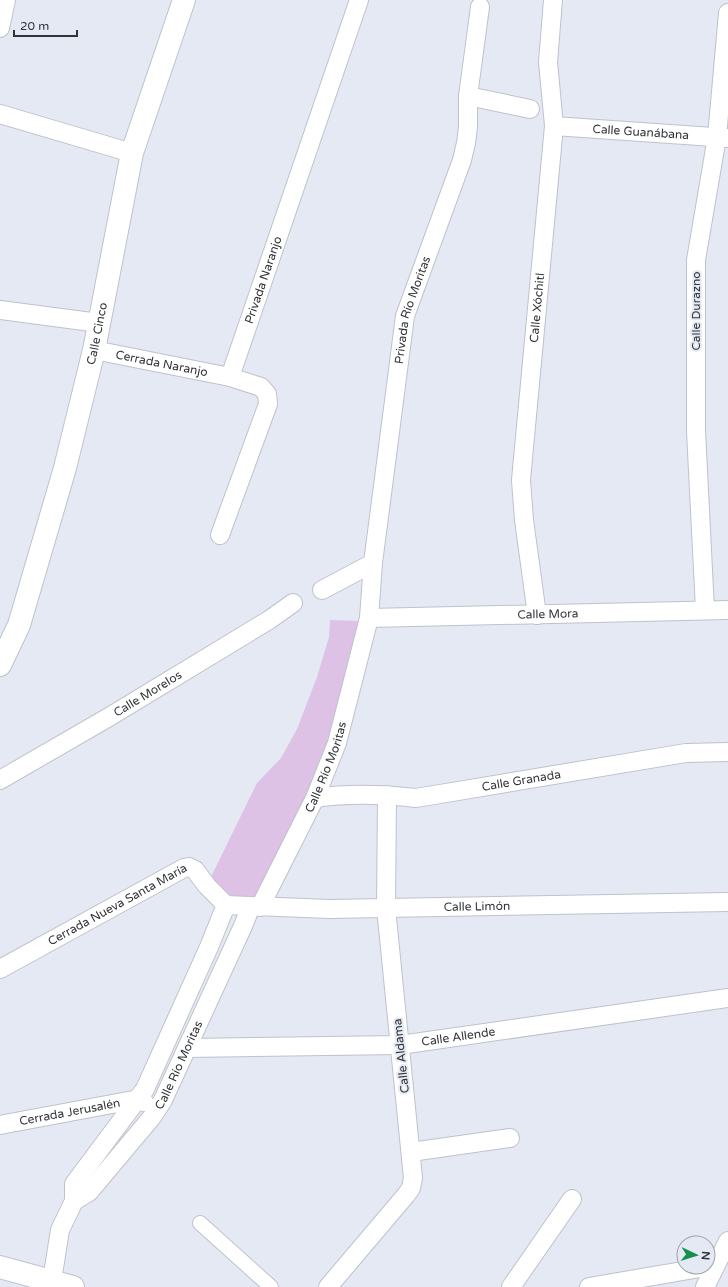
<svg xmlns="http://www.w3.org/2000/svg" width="728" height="1287" font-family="'Varela Round',sans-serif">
  <rect width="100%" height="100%" fill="#e5e9f3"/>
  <path fill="#ddc2e6" d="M330,620L361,621L334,742L258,907L207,885L257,783L281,758L297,729L317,677L329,637Z"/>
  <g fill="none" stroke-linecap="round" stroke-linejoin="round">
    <g stroke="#bec2cc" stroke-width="16">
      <path id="pedestrian" d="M200,1223L271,1287"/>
    </g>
    <g stroke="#bec2cc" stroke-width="20">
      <g id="minor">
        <path d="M0,28L6,0"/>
        <path d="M468,96L530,109"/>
        <path d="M0,114L132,153"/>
        <path id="s1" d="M554,126L728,138"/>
        <path d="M0,310L99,323"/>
        <path id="s2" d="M94,350L230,377"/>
        <path id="s3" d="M220,535L268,404L267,394L261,387L230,377L359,0"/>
        <path d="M322,590L373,563"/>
        <path d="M705,610L696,431V260L717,137L728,13"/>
        <path id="s4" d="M537,615L524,520L521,480L554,126L548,62L553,0"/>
        <path id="s5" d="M369,618L728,610"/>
        <path id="s6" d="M0,780L109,717L269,620L293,603"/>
        <path id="s7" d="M315,798C348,793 382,794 416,798L686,753L728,752"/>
        <path id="s8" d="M226,905L330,909L728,902"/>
        <path id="s9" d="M260,907L315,798L337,743L369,618L373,563L405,316L462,160L466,143L468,127V96L480,7"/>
        <path id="s10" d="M0,969L184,868L189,867L195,870L207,886L226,905"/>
        <path id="s11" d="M187,1048L400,1045L728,998"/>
        <path id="s12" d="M0,1125L139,1099L144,1102"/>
        <path d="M411,1152L510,1138"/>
        <path id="s13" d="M74,1201L89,1192L152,1117L163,1100L243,926L251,906"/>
        <path d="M51,1287L60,1230L74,1201V1184L145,1089L209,947L226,905"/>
        <path d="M328,1287L406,1195L411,1188L413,1178L386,908L387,795"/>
        <path d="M511,1287L572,1199"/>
        <path d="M589,1287L706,1267"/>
        <path d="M705,1287L728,1241"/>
      </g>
    </g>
    <g stroke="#bec2cc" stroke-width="24">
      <g id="tertiary">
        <path id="s14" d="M0,665L19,625L65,468L94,350L132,153L184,0"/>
        <path d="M0,1267L73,1287"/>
      </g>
    </g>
    <use href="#pedestrian" stroke="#fff" stroke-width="14"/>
    <use href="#minor" stroke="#fff" stroke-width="18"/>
    <use href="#tertiary" stroke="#fff" stroke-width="22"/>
  </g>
  <g text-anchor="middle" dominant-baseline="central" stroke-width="4" stroke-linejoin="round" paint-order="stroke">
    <g font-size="12" fill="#323438" stroke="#e5e9f3">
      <text stroke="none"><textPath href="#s1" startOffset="87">Calle Guanábana</textPath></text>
      <text stroke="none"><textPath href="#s3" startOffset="294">Privada Naranjo</textPath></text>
      <text stroke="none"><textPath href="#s4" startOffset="309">Calle Xóchitl</textPath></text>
      <text stroke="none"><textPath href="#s9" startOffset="622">Privada Río Moritas</textPath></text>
      <text transform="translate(696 311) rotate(-90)">Calle Durazno</text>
      <text stroke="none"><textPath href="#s14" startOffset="346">Calle Cinco</textPath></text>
      <text stroke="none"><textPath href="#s2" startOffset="69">Cerrada Naranjo</textPath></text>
      <text stroke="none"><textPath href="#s5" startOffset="179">Calle Mora</textPath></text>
      <text stroke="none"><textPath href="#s6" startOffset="171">Calle Morelos</textPath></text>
      <text stroke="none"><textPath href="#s9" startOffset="155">Calle Río Moritas</textPath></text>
      <text stroke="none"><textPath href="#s7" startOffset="208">Calle Granada</textPath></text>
      <text stroke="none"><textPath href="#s10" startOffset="134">Cerrada Nueva Santa María</textPath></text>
      <text stroke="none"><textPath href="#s8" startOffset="251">Calle Limón</textPath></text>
      <text stroke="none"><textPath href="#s11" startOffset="272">Calle Allende</textPath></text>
      <text transform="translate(401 1056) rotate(-96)">Calle Aldama</text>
      <text stroke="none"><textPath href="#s13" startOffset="174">Calle Río Moritas</textPath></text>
      <text stroke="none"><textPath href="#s12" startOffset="71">Cerrada Jerusalén</textPath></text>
    </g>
  </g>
  <g transform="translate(696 1255) rotate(94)"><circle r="19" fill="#e5e9f3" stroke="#9da1a8"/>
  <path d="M0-3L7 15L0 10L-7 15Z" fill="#13904d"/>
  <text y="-6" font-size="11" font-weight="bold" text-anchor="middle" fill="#323438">N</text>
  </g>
  <path d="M14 30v6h63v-6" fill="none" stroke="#323438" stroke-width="2"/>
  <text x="20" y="30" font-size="12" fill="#323438" stroke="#e5e9f3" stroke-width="3" paint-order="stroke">20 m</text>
</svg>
